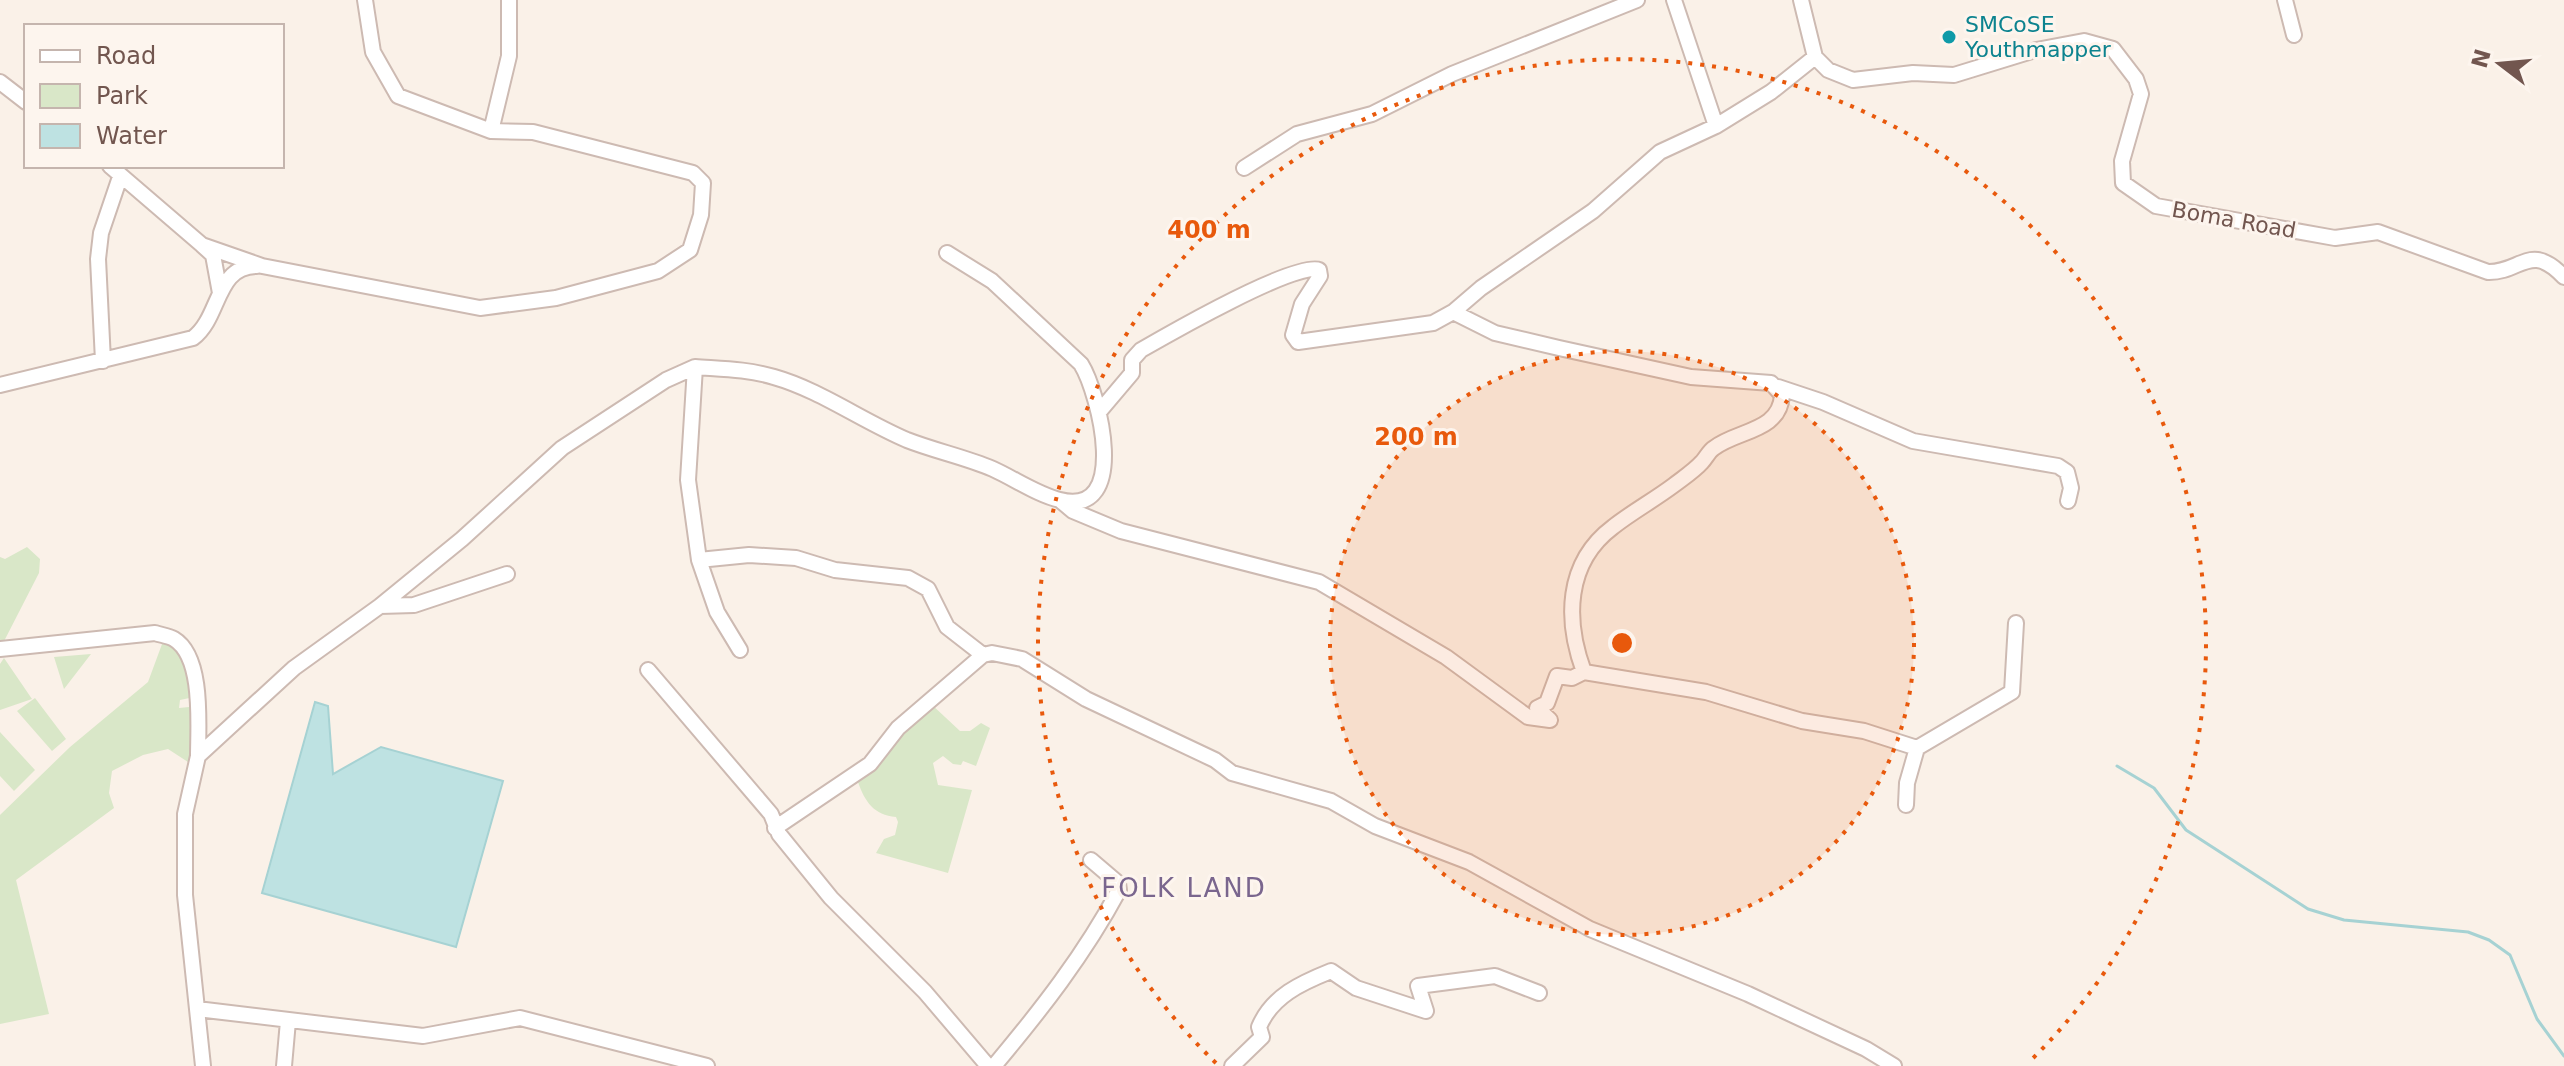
<svg xmlns="http://www.w3.org/2000/svg" width="2564" height="1066" font-family="'DejaVu Sans',sans-serif">
  <rect width="100%" height="100%" fill="#faf1e8"/>
  <path fill="#d9e7c8" d="M27,547L40,559L39,573L0,649V557L5,559Z
    M165,636L174,639L199,696L180,700L179,708L199,706L198,756L188,762L168,749L143,755L112,771L109,793L114,808L16,880L49,1014L0,1024V815L70,747L148,682Z
    M91,654L64,689L54,657Z
    M4,658L32,699L0,710V664Z
    M35,698L66,739L52,751L17,711Z
    M930,703L960,731H970L981,723L990,728L976,766L963,761L961,765L953,764L943,756L933,763L938,785L972,790L948,873L876,853L884,839L895,835L898,822L896,817C874,815 865,802 858,782L848,778Z
    M0,732L35,770L14,791L0,776Z"/>
  <path fill="#bee2e2" stroke="#a6d2d3" stroke-width="2" d="M315,702L328,706L333,774L381,747L503,781L456,947L262,893Z"/>
  <g fill="none" stroke-linecap="round" stroke-linejoin="round">
    <path stroke="#a6d2d3" stroke-width="3" d="M2117,766L2154,788L2186,830L2308,909L2344,920L2468,932L2489,940L2510,955L2537,1019L2564,1056"/>
    <g stroke="#cdbab2" stroke-width="18">
      <path id="minor" d="M1674,0L1716,126
        M1801,0L1815,57L1828,70L1853,80L1913,73L1954,75L2032,51L2084,41L2113,49L2136,79L2141,94L2122,161L2123,183L2156,206L2335,238L2378,232L2488,272C2521,273 2530,241 2564,277
        M2285,0L2294,35
        M0,82L26,102
        M491,131L509,56V0
        M110,166L202,245L262,266L480,308L556,298L658,271L690,250L701,215L703,183L693,173L533,132L491,131L398,96L373,52L365,0
        M1244,168L1297,134L1372,114L1452,74L1637,0
        M202,245L213,255L220,293
        M1453,312L1495,333L1559,348L1691,377L1771,383L1782,395C1780,432 1737,430 1714,448C1709,451 1706,458 1702,462C1694,471 1683,478 1674,485C1654,500 1632,512 1613,527C1565,563 1565,621 1584,672
        M103,361L98,259L101,233L120,177
        M695,367C722,369 747,369 774,377C820,390 862,421 907,440C935,451 965,457 993,469C1015,479 1038,495 1060,500C1131,518 1099,393 1081,364L992,281L947,253
        M0,385L193,338C221,317 215,266 257,266
        M1778,387L1823,402L1913,441L2058,466L2067,472L2071,488L2068,501
        M1099,412L1132,373V360L1141,350C1167,335 1298,260 1319,270L1320,276L1302,304L1293,335L1298,342L1433,323L1453,312L1481,288L1593,211L1660,152L1716,126L1771,92L1815,57
        M1061,501L1073,511L1121,531L1319,582L1446,657L1528,717L1550,720L1537,708L1547,703L1557,676L1572,678L1584,672L1706,692L1802,721L1864,731L1917,748L2012,692L2016,623
        M699,560L717,612L740,650
        M380,606L414,605L507,574
        M0,649L155,633C161,635 169,636 174,639C204,657 198,726 198,756
        M648,670L771,814L779,834L831,898L925,992L988,1066
        M1906,805L1907,783L1917,748
        M775,828L870,764L898,728L983,655
        M197,1009L423,1036L520,1018L707,1066
        M203,1066L185,895V814L198,756L294,668L380,606L462,539L562,448L666,380L695,367L688,480L699,560L749,555L796,558L835,570L908,578L928,589L947,627L983,655L992,653L1022,659L1086,699L1215,760L1232,773L1331,801L1375,826L1469,862L1590,929L1748,994L1866,1049L1894,1066
        M284,1066L288,1021
        M994,1066C1041,1010 1084,955 1119,890L1118,883L1091,860
        M1232,1066L1262,1037L1259,1027C1272,996 1301,983 1331,971L1356,988L1426,1011L1418,986L1495,976L1539,993"/>
    </g>
    <use href="#minor" stroke="#fff" stroke-width="14"/>
  </g>
  <circle cx="1622" cy="643" r="292" fill="#e8590c" fill-opacity=".12"/>
  <g fill="none" stroke="#e8590c" stroke-width="4" stroke-dasharray="4 8">
    <circle cx="1622" cy="643" r="292"/>
    <path d="M1216 1063A584 584 0 1 1 2028 1063"/>
  </g>
  <circle fill="#0f9aa8" stroke="#fdf5ee" stroke-width="3" cx="1949" cy="37" r="8"/>
  <g text-anchor="middle" dominant-baseline="central" stroke-width="6" stroke-linejoin="round" paint-order="stroke">
    <g font-size="22" fill="#0d838f" stroke="#fdf5ee" text-anchor="start">
      <text x="1965" y="24">SMCoSE<tspan x="1965" dy="25">Youthmapper</tspan></text>
    </g>
    <g font-size="22" fill="#72564f" stroke="#fdf5ee">
      <text transform="translate(2234 220) rotate(10)">Boma Road</text>
    </g>
    <g font-size="26" letter-spacing="2" fill="#7a668e" stroke="#fdf5ee">
      <text x="1184" y="888">FOLK LAND</text>
    </g>
  </g>
  <circle cx="1622" cy="643" r="12" fill="#e8590c" stroke="#fdf5ee" stroke-width="4"/>
  <g font-size="24" text-anchor="middle" font-weight="bold" fill="#e8590c" stroke="#fdf5ee" stroke-width="6" stroke-linejoin="round" paint-order="stroke">
    <text x="1209" y="238">400 m</text>
    <text x="1416" y="445">200 m</text>
  </g>
  <rect x="24" y="24" width="260" height="144" fill="#fdf5ee" stroke="#c5b5ae" stroke-width="2"/>
  <rect x="40" y="50" width="40" height="12" fill="#ffffff" stroke="#c5b5ae" stroke-width="2"/>
  <text x="96" y="64" font-size="24" fill="#72564f">Road</text>
  <rect x="40" y="84" width="40" height="24" fill="#d9e7c8" stroke="#c5b5ae" stroke-width="2"/>
  <text x="96" y="104" font-size="24" fill="#72564f">Park</text>
  <rect x="40" y="124" width="40" height="24" fill="#bee2e2" stroke="#c5b5ae" stroke-width="2"/>
  <text x="96" y="144" font-size="24" fill="#72564f">Water</text>
  <g transform="translate(2500 64) rotate(286)" stroke="#fdf5ee" stroke-width="6" paint-order="stroke">
  <path d="M0-6L14 30L0 20L-14 30Z" fill="#72564f"/>
  <text y="-12" font-size="22" font-weight="bold" text-anchor="middle" fill="#72564f">N</text>
  </g>
</svg>
